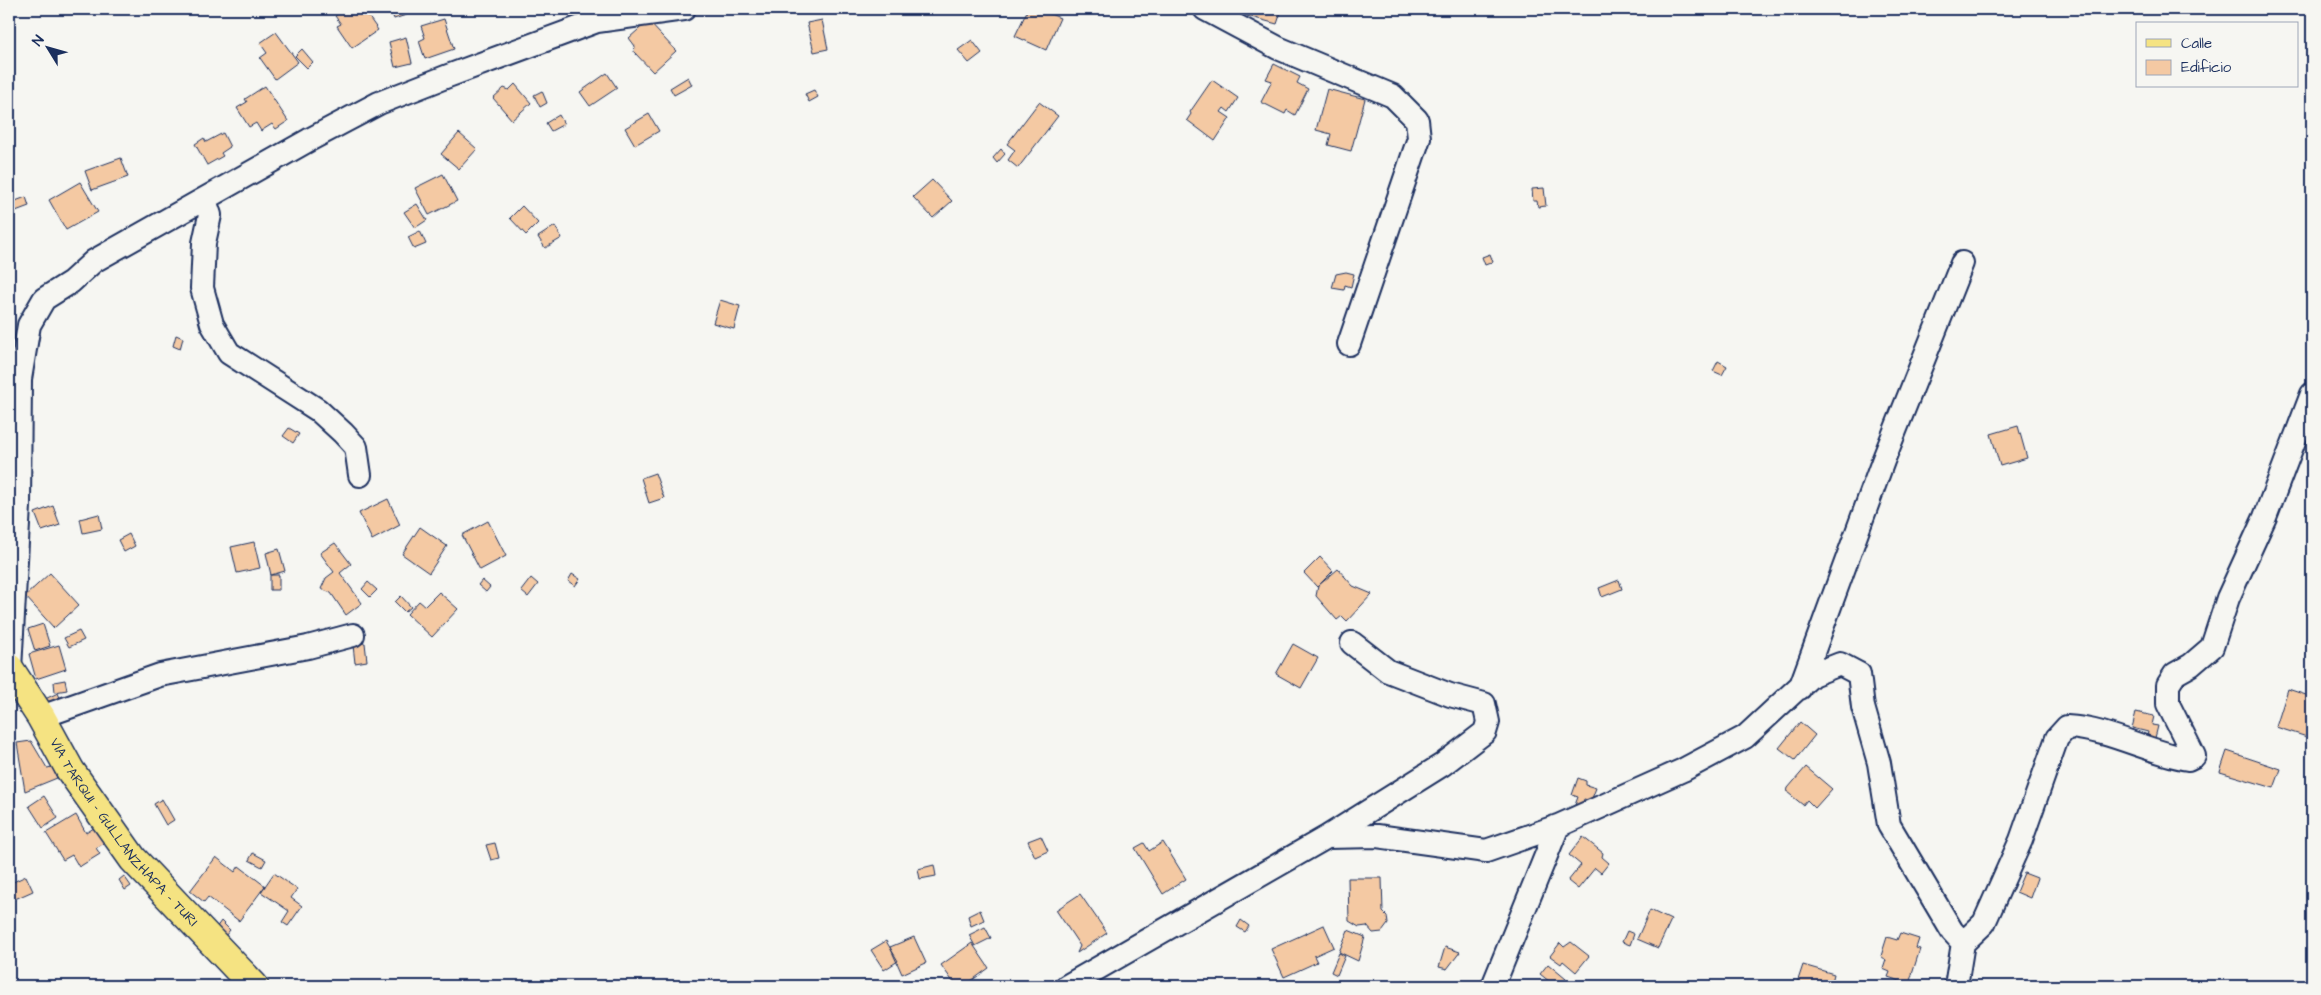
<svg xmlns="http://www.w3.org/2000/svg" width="2321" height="995" font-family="'Architects Daughter',sans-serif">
  <rect width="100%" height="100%" fill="#f6f6f2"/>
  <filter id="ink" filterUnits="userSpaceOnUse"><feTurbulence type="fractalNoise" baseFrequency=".02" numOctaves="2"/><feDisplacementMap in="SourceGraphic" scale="10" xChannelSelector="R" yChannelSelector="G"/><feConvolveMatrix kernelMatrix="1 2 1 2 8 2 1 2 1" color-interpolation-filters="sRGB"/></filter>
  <g filter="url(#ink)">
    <path fill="#f4c9a3" stroke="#1b2f5e" d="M345,9H363L378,30L352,48L337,26L341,24L335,16Z
      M390,9H424L394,19Z
      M1028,9H1038L1060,18L1046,50L1015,36Z
      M1249,9H1282L1277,24L1247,16Z
      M444,19L454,49L425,59L419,41L425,38L421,26Z
      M822,20L828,49L814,52L807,23Z
      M648,21L676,51L653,72L634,52L635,46L629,38Z
      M276,32L298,62L275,79L260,58L267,53L260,43Z
      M406,37L412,63L395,67L389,42Z
      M972,40L982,53L969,63L958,50Z
      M302,49L313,62L307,68L295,56Z
      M1274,64L1300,77L1297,83L1308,89L1295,115L1287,110L1285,114L1261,102L1272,81L1266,79Z
      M607,73L617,88L590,106L580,92Z
      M688,77L692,85L674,95L670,88Z
      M1212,80L1238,98L1229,112L1224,108L1221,112L1230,118L1215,141L1187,120L1191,114L1190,112Z
      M515,84L531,103L512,120L493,98L504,88L509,90Z
      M265,86L288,121L276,129L272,124L261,131L256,123L249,127L237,108L247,102L245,99Z
      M1327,89L1365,99L1351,151L1328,145L1331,134L1316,130Z
      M814,90L818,97L809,102L805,94Z
      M542,91L547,103L540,107L534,95Z
      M1039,102L1058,116L1018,168L1008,160L1015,150L1007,144Z
      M649,114L659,131L635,145L625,128Z
      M559,115L564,124L551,131L546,123Z
      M223,133L230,147L221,153L223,156L207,165L195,144L204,138L206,142Z
      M459,133L477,149L459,169L441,154Z
      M1001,149L1005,154L997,163L993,158Z
      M121,158L128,177L92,190L85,171Z
      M443,174L457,201L429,215L415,188Z
      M932,180L952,201L933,218L913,197Z
      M80,182L98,212L66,230L49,200Z
      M1544,188L1546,206L1538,207L1537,201H1533L1532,189Z
      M26,197L29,206L13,212L10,203Z
      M417,204L427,220L415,228L404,212Z
      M522,206L538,223L526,235L510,218Z
      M555,226L562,238L545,248L538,237Z
      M420,231L426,244L414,249L408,237Z
      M1490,254L1493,262L1485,265L1482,257Z
      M1346,272L1354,274L1351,287L1345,285L1344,290L1332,288L1336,274Z
      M720,300L740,306L734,329L713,323Z
      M176,335L183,338L180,349L173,346Z
      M1718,361L1727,366L1722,375L1713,371Z
      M2018,426L2027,458L2000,466L1991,434Z
      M289,428L299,434L293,443L283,436Z
      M655,473L664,498L649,503L641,478Z
      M388,499L400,525L372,540L359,513Z
      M53,506L60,525L42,531L35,513Z
      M99,514L102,529L83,533L80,519Z
      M488,521L506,556L480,570L462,535Z
      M420,527L447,546L429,573L402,554Z
      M129,534L135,546L124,552L118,540Z
      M254,542L260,568L237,573L231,547Z
      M335,543L351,564L340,573L362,603L346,615L331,593L321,589L326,578L334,572L320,553Z
      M279,549L285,571L271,575L266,553Z
      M1320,557L1333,571L1317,587L1304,573Z
      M1338,569L1353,586L1372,594L1347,621L1342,616L1337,620L1316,596L1318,586Z
      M50,573L79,605L54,628L25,596Z
      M572,574L580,579L575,586L568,581Z
      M270,575H279V590H270Z
      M531,578L538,584L528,597L521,591Z
      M482,580L490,587L486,592L478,585Z
      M1619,580L1622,589L1602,597L1599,588Z
      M368,582L377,590L370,597L362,589Z
      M439,592L458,609L432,637L407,614L419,601L425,606Z
      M401,596L411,607L405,612L395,602Z
      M43,624L50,646L35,651L28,629Z
      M79,631L84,640L69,647L64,638Z
      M365,643L367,661L355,663L353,645Z
      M1293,644L1318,658L1301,688L1276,674Z
      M59,645L66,669L36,679L29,654Z
      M65,680L67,690L55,692L54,682Z
      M2288,689L2312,697V729L2310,738L2276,727Z
      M58,693L63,705L50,711L45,699Z
      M2136,712L2154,716L2152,725L2158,726L2154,742L2146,740L2148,732L2132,728Z
      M1800,722L1815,735L1795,760L1779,748Z
      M31,741L47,768L52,767L57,778L25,791L17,743Z
      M2227,751L2281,769L2274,788L2220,772Z
      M1806,767L1832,789L1815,808L1807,800L1803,805L1787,792L1788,788Z
      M1578,778L1586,781V785L1596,788L1591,801L1584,799L1581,808L1575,805L1578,797L1572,795Z
      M44,796L58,818L43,828L29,806Z
      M162,799L174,820L166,825L154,804Z
      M76,815L86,833L97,826L106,842L96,848L100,854L79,867L72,855L63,860L46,833Z
      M1041,836L1048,851L1035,857L1028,841Z
      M1583,837L1603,853L1602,857L1609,863L1601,873L1595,868L1578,889L1568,881L1581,865L1569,855Z
      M1163,842L1186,879L1163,894L1135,848L1144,843L1149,851Z
      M495,843L499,858L491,860L486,845Z
      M253,853L266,860L262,867L249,860Z
      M216,857L235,872L239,866L265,886L239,921L208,897L204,902L190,891Z
      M934,865L936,876L920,879L918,869Z
      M274,873L297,889L291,898L302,906L288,926L282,922L289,911L261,892Z
      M2024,873L2037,878L2030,898L2016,892Z
      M26,876L33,891L15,899L9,884Z
      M124,876L131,886L125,890L119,880Z
      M1348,878H1382L1383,912L1387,916L1388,924L1382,932L1373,933L1367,926L1359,927L1349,921Z
      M1080,894L1107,933L1077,953L1080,946L1056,910Z
      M980,910L984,920L971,926L968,916Z
      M1650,910L1671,920L1658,948L1637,939Z
      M1241,920L1249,926L1245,932L1237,927Z
      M221,921L230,930L225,936L216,928Z
      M1324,925L1334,947L1314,956L1317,962L1284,977L1271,949Z
      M985,927L991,938L975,946L969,935Z
      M1348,930L1365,937L1358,961L1339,952Z
      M1627,931L1634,934L1630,945L1622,942Z
      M1900,933L1919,939L1916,948L1920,949L1909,984L1888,977L1890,972L1883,969L1886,960L1881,956L1887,937L1897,940Z
      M914,937L926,963L902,974L890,947Z
      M886,941L898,961L884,970L871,950Z
      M1571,942L1589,956L1576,972L1563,961L1561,964L1550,956L1560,943L1564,947Z
      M972,943L989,968L964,986H956L941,965Z
      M1445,947L1460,952L1447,969L1439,967Z
      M1339,953L1345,956L1337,975L1331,972Z
      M1548,964L1566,979L1560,986H1555L1540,974Z
      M1803,965L1834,974L1831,986H1796Z"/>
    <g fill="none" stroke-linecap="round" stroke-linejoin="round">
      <g stroke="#1b2f5e" stroke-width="26">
        <path id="minor" d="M1205,9L1278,48L1393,96L1417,120L1419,138L1349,344
          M205,200L210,215L204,243L202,288L212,324L229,353L318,410L343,433L356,447L360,475
          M10,669L19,506L20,379L29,325L44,299L71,282L94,261L309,140L379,103L448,76L597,21L684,9
          M1800,688L1883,461L1962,263
          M41,717L160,675L308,647L353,635
          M1327,837L1442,765L1485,732L1488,722L1484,704L1450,695L1388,671L1352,643
          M1963,943L1984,923L2021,840L2057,738L2067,727C2109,729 2147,752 2188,759L2194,756L2168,704V685L2175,674L2191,665L2212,647L2228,598L2265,517L2312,394
          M1067,986L1327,837L1377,836L1486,851L1558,826L1683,770L1745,737L1812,675L1840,664L1859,674L1863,707L1879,763L1889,825L1952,931L1963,943L1956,986
          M1493,986L1558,826"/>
      </g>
      <g stroke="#1b2f5e" stroke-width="31">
        <g id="major">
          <path id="s1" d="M9,668L41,717L70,770L133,859L254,986"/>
        </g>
      </g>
      <use href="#minor" stroke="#f6f6f2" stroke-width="22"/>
      <use href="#major" stroke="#f5e382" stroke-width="28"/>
    </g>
  </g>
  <g text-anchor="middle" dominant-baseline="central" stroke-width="4" stroke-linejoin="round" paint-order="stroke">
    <g font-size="14" fill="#1b2f5e" stroke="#f6f6f2">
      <text stroke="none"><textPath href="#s1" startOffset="201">VÍA TARQUI - GULLANZHAPA - TURI</textPath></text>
    </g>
  </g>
  <rect width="2321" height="995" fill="none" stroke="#f6f6f2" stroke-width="30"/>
  <rect x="15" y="15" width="2291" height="965" fill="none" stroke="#1b2f5e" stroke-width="2" filter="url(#ink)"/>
  <rect x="2136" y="22" width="162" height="65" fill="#f6f6f2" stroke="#9ea6b7"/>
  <rect x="2146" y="39" width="25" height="8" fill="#f5e382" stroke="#9ea6b7"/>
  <text x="2181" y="48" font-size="15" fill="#1b2f5e">Calle</text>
  <rect x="2146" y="60" width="25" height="15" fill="#f4c9a3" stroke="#9ea6b7"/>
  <text x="2181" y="72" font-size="15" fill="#1b2f5e">Edificio</text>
  <g transform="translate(48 48) rotate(307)" stroke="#f6f6f2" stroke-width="4" paint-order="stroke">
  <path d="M0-4L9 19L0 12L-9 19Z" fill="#1b2f5e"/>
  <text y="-8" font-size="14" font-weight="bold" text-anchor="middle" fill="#1b2f5e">N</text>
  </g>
</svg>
